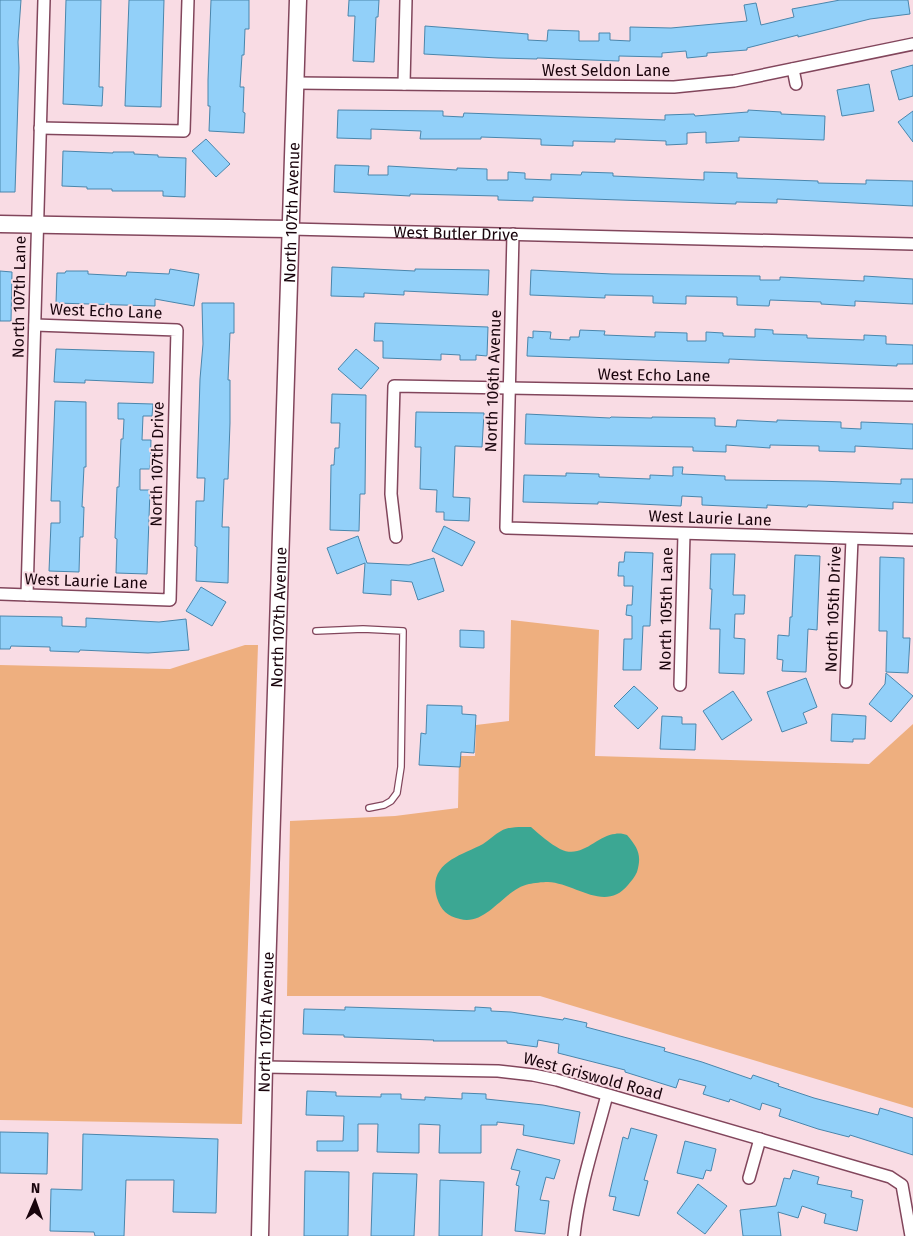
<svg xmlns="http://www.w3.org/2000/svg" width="913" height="1236" font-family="'Fira Sans',sans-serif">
  <rect width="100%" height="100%" fill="#f9dce4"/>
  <path fill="#eeaf7f" d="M511,620L599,630L595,756L869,764L913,724V1108L540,996H287L290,821L395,816L458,808L459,756H475L476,725L509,721Z
    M245,645H258L242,1124L0,1120V665L170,669Z"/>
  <path fill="#3ca793" d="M531,827C540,835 549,843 560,849C582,860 597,835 615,834C619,833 624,834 627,835C638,848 642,855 637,872C635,877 631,881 628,885C605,913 575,883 548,882C542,882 534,883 529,884C504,889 487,926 460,919C447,916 441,910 437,898C427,863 460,856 483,844C489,840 495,834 501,831C510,826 521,827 531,827Z"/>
  <path fill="#92d0f9" stroke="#4a86ac" d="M0,0H21L18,42L19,68L15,192H0Z
    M66,0H101L99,87H103L102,106L63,104Z
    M129,0H164L161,107L125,106Z
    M211,0H249V29H245L244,55H242L240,87H244L243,112L245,113L244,133L209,131L210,106H208V80Z
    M349,0H379L378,17H376L374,62L353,61L355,16H348Z
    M840,0H908L910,14L870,19L798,37V35L747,48V50L707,53V56L687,58L686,51L662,53V57L619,56V61L537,58V59L498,58L424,54L425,26L528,34V40L547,41L548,30L579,31V41H599V33H610V40L630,41V27L671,28L747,21L744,5L756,3L761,25L794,17L792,9Z
    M913,65V96L899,100L891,71Z
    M869,84L874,111L842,116L837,90Z
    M338,110L443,111V116L463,117L464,113L665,120V115L694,114L695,116L748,112V110L781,112V114L825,116L824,140L739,137V141L706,143V132L687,133V144L666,145V141L615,139V142L573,141V146L541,145V139L481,137V139H420L421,131L371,129V139L337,138Z
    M913,111V142L898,122Z
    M206,139L230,164L216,177L192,151Z
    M63,151L113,153V152H134V154L158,155V157L186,158L185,197L163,196V191H112V189H87V187L62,186Z
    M335,165L369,166L368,175H388V166L457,170V168L487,169V180H508V172L525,173V179L551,180V174L581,175L582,172L613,173V176L704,180V172L737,173V178L818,181V183L866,184V180L913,181V206L777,199V203L736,202V204L533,197V201L498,200V196L410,194V196L334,192Z
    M332,267L415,271V269L489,270L488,295L404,291V295L364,293V297L331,296Z
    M170,269L199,274L194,306L155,299V306L56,303L57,273H65L66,271H88V274L126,276L127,272L169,274Z
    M531,270L612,274L760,276V280H780V277L864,281V276L913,279V304L855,301V306L821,304V302L770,300L769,306L737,305V297L686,296V304L653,303V296L605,295V298L530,295Z
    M0,271L12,272L11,321H0Z
    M202,303H234V333H230L228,380H230V423L228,479H224L222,527H229L228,583L196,581L197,547L195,546L196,501H204L205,478H197L200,379L203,344Z
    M375,323L488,327L487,356L476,355V360H460V355L441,354V360L383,358V341H374Z
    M755,329L773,330V334L807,335V338L864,340V335L886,336V344L913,345V364H897V366L729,359V363L527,356L528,337L533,338V331L551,332L550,339L570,340V337H579L580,330L605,331L604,335L655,337V332L687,333V341H706V332L723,333V336L755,337Z
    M56,349L154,352L153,383L85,380V383L54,382Z
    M356,349L379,368L361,389L338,369Z
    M332,394L366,395L365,494H360L359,531L330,530L331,465H334L335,448H339L340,423H331Z
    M55,401L86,402V467H84L82,507H84L83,537H80L79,572L49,571L51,523H60V501H51Z
    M118,403L153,404L152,416H143L142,440H151L150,469H140V490H150L147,574L116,573L117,539L115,538L117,487H119L121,439H123L124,419H118Z
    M416,412L484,413L482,447L455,446L453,497L470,498L469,521L444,520V512H436L437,490L420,489L421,447H415Z
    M526,414L610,418L611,417L652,418V417L715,418V426L736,427L737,420L777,422V420L841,422V428L861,429V422L913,424V449L855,446V452L819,451V446L770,445V448L726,445V452L693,451V447L525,444Z
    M673,467H683L682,474L725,476V480L818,481L901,484V479H913V503L893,502V509L808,505L807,507L767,505V508L702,505V497L682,496L681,506L598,502V504L523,502L524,475L566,476V473L599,474V477L650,479V475L673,476Z
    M444,526L475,542L462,566L432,551Z
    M358,536L367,563L409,565L434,558L444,591L418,600L412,582L391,580V595L363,593L365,563L337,574L327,548Z
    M625,552L653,553L650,626H643L641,670H623L624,639H632V616L626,615L627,605H632L633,586H624V576H618L619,562H624Z
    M711,554H735L733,595H745L744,614H735L734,638L745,639L744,674L719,673L720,629H710L712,589H710Z
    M795,555L820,556L817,630L808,629L806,672L782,671L783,660L777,659L778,635L789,636L790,617H792Z
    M880,557L904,558L903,638H910L908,673L886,672L887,631H879Z
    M201,587L226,602L212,626L186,611Z
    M0,616L62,617V626L86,627V618L159,622L186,619L189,650L148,653L80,650L79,652L50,651V647L11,646L10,649H0Z
    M460,630L484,631V648L460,647Z
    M886,673L913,696L891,722L869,704L885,684Z
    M806,678L817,707L803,713L807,723L782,732L767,692Z
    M634,686L658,708L638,729L614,706Z
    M733,691L752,720L722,740L703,711Z
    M427,705L462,706V714L476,715L474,753L461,752L460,767L419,765L421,733L426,734Z
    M832,714L866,716L865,739H853V742L831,741Z
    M662,716L682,717V724H696L695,750L660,749Z
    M345,1007L475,1011V1007L491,1008V1011L511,1012L563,1020L564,1018L587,1023L586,1027L665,1048L664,1051L702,1062L751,1079L753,1075L779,1084L778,1086L814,1098L878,1115L880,1108L913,1118V1155L850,1135L849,1137L818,1129L779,1116L781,1109L762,1103L760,1110L730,1099L729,1102L703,1094L706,1086L679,1079L676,1088L625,1072V1070L558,1053L559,1044L538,1040L537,1047L507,1043V1041H433L434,1040L344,1037V1035L303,1034L304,1009L345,1010Z
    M307,1091L336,1092V1096L381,1097V1094H401V1099L425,1100V1097L462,1099V1093L486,1094V1099L543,1105L580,1112L574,1144L523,1135L524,1125L497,1122V1125H481V1153H439L440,1125L419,1124V1153L377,1152L378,1124H358V1151H317V1141H343L344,1116L306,1115Z
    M631,1128L657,1135L644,1180L648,1181L639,1216L613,1210L616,1197L609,1196L623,1137L628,1139Z
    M0,1132L48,1133L47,1174L0,1173Z
    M83,1134L218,1139L216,1213L173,1212L174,1180H126L124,1236H95L94,1232L50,1231L51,1189L82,1190Z
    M685,1141L716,1149L711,1171L706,1170L703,1179L677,1173Z
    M517,1149L560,1160L554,1179L546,1177L540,1200L549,1201L545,1234L515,1231L519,1186L516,1185L520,1171L511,1169Z
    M793,1170L819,1177L817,1184L852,1191L851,1197L863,1200L857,1231L824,1223L826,1214L802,1206L798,1218L778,1212L781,1236H743L740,1210L776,1206L784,1178L790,1179Z
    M305,1171L349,1172L348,1236H304Z
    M373,1173L417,1174L414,1236H371Z
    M440,1180L484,1182L482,1236H439Z
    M698,1184L727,1206L705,1234L677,1213Z"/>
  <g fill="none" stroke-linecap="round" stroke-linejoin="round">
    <g stroke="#82465c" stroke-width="8">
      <path id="lane" d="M316,631L363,629L403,631L401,767L397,793L391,801L384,805L369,808"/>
    </g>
    <g stroke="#82465c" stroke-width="14">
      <g id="street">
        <path d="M793,69L796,84"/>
        <path d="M295,83L674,87L734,81L913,44"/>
        <path d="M404,84L406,0"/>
        <path d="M40,128L184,131L188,0"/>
        <path id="s1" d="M290,229L913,244"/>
        <path d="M513,234L506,528L913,540"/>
        <path d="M396,537L391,494L394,386L913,395"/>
        <path d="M0,594L170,600L177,330L35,325"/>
        <path d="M27,595L44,0"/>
        <path d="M846,682L852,539"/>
        <path d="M680,685L684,534"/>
        <path d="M264,1067L498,1071L533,1075L557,1080L890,1177L902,1185L911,1236"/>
        <path d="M749,1178L760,1139"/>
        <path d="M574,1236C579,1188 595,1141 607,1095"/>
      </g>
    </g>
    <g stroke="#82465c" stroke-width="19">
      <g id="secondary">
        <path d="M0,224L290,229"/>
        <path id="s2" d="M260,1236L264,1067L298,0"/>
      </g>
    </g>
    <use href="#lane" stroke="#fff" stroke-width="5.5"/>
    <use href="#street" stroke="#fff" stroke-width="11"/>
    <use href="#secondary" stroke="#fff" stroke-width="16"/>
  </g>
  <g text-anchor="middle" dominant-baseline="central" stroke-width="4" stroke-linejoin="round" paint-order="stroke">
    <g font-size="16" fill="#19040c" stroke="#f9dce4">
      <text x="606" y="70">West Seldon Lane</text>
      <text stroke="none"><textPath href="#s2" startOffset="1024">North 107th Avenue</textPath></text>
      <text stroke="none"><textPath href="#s1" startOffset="166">West Butler Drive</textPath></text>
      <text transform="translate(19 297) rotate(-89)">North 107th Lane</text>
      <text transform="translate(106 311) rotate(2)">West Echo Lane</text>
      <text transform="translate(654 375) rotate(1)">West Echo Lane</text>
      <text transform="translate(493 381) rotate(-88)">North 106th Avenue</text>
      <text transform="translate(157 464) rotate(-89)">North 107th Drive</text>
      <text transform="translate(710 518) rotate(2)">West Laurie Lane</text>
      <text transform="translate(86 581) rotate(2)">West Laurie Lane</text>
      <text transform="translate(666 609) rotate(-89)">North 105th Lane</text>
      <text transform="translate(833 609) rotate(-88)">North 105th Drive</text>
      <text stroke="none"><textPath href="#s2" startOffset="619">North 107th Avenue</textPath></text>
      <text stroke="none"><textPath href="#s2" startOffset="214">North 107th Avenue</textPath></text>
      <text transform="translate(593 1076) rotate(15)">West Griswold Road</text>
    </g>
  </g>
  <g transform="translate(35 1201) rotate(2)" stroke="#f9dce4" stroke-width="4" paint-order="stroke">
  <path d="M0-4L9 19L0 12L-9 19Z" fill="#19040c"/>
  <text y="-8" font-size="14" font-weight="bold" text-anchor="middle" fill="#19040c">N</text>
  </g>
</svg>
